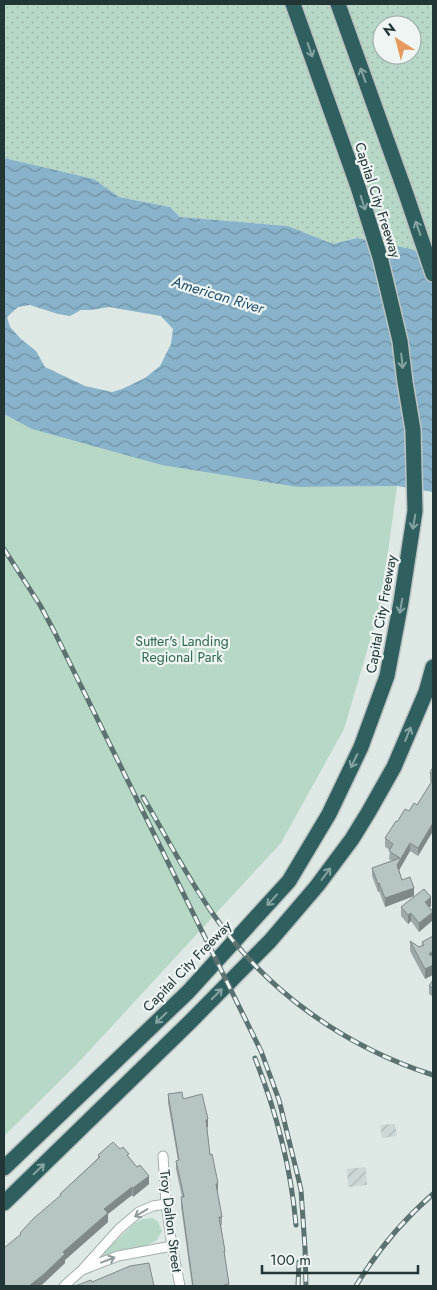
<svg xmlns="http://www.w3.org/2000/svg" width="437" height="1290" font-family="Jost,sans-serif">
  <defs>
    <pattern id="industrial-furrows" width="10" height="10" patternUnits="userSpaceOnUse" patternTransform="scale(1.25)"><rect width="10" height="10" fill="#ccd8d5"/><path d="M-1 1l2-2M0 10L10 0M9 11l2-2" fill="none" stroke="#afbab7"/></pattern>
    <pattern id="grass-dots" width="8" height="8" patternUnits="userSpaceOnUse" patternTransform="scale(1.25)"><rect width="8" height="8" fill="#b8d8c7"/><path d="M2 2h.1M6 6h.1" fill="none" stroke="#9ebaac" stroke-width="1.8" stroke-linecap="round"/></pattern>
    <pattern id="water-waves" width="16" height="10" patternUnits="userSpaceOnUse" patternTransform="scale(1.25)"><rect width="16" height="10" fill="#89b3ca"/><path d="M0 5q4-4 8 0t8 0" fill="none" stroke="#7092a5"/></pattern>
  </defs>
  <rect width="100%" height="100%" fill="#dee8e5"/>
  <path fill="url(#industrial-furrows)" d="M395,1124L397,1136L382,1138L380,1125Z
    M366,1167L367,1185L348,1187L347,1169Z"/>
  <path fill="url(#grass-dots)" fill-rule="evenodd" d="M4,4H433V258L357,238L333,244L288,226L180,217L170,207L119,197L94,179L4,158ZM382,25H412V55H382Z"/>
  <path fill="#b8d8c7" d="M4,414L33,429L298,487L397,486L381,603L344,729L281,843L77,1064L4,1136Z
    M153,1218L158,1222L162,1231L157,1240L146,1246L126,1249L98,1258L135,1223L143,1219Z"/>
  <path fill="url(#water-waves)" fill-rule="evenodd" d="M4,158L94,179L119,197L170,207L180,217L288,226L333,244L357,238L411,249L433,258V492L397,486L298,487L162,465L32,429L4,414ZM30,305L58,314L70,316L81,310H91L109,307L161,316L173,329L171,344L160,366L145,378L122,389L112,392L85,386L45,367L36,351L21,339L10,327L7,317L18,307Z"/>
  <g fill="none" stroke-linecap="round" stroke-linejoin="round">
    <g stroke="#a2afad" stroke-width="11">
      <path id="minor" d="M163,1156L166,1204L172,1246L180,1286
        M166,1204L153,1206L139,1212L119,1229L82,1270L118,1256L172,1246
        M64,1286L82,1270"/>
    </g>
    <g stroke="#bcc3c2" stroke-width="18">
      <path id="motorway" d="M338,4L406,194L433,274
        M4,1168L188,992L289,881L329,814L361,747L387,676L401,602L415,511L413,430L405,382L400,341L380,257L358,187L293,4
        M4,1203L190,1022L270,941L317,886L352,839L368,813L394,767L426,692L433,667"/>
    </g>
    <use href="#minor" stroke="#fff" stroke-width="9"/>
    <use href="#motorway" stroke="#2f605f" stroke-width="15"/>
    <g stroke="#5b7270" stroke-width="5">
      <path id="rail" d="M4,549L40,605L54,631L261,1051L279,1100L298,1177L301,1190L305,1248L306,1286
        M143,797C166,836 187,877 213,914C266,991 345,1047 433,1075
        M255,1058C276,1111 291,1168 296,1225
        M298,1286L299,1262
        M356,1286C377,1251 402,1221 433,1194"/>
    </g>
    <use href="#rail" stroke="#eef5f3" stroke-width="3" stroke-dasharray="9" stroke-linecap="butt"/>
  </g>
  <path fill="#9da9a7" d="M433,767V831L418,856L410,851L399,870L402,880L414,896L385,907L379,891L378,892L372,876V868L392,861L389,859L390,850L385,847V838L397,822L409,811L417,805L432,782L430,781V773Z
    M431,906L429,907L433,912V920L419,932L411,921L408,924L401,916V907Z
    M433,936L425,979L410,951V941L419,947L422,945V942Z
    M433,980V997L429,994V986Z
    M168,1094L208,1127L207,1128L210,1155L218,1191L217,1192L222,1217V1225H221L225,1251V1259L229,1286H192L181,1206V1197H182L176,1169V1161H178L168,1103Z
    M120,1149L129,1157L149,1184L133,1197L132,1195L108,1214V1222L65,1260V1263L40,1286H4L20,1235V1233L60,1196V1194L98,1158V1155Z"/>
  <path fill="#7f8a88" d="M433,823V831L418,856V848Z
    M410,843V851L397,874V865Z
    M379,883V891L378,892V884Z
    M414,888V896L385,907V898Z
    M431,897V906L425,910V902Z
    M433,912V920L419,932V923Z
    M411,913V921L408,924V915Z
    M433,951V961L429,954Z
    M433,965V975L425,979V969Z
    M208,1119V1127L206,1128V1120Z
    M149,1176V1184L133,1197V1188Z
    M218,1183V1191L216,1192V1184Z
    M132,1187V1195L108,1214V1222L65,1260V1263L44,1283L40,1286H29L63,1252L104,1209Z"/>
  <path fill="#b6c5c2" stroke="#7f8a88" d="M433,767V774L430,773Z
    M433,778V823L418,848L410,843L397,865L402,880L410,877L414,888L385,898L379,883L378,884L372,868L400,858L389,851L393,844L385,838L396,821L397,822L405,809L409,811L414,803L417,805L432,781Z
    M424,889L431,897L425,902L433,912L419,923L411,913L408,915L401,907Z
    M433,936V951L429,954L433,957V965L425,969L410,941L419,947L424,945L422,942Z
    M433,980V988L429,986Z
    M182,1092L183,1099L202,1094L208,1119L206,1120L210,1155L212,1154L218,1183L216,1184L222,1217H219L225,1251H224L229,1284L224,1285V1286H193L181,1197H184L176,1161L179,1160L168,1094Z
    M113,1142L120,1149L123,1147L129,1154L127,1155L137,1167L140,1165L149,1176L133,1188L132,1187L104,1209L108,1213L63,1252L65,1254L44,1274L29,1286H4V1248L21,1234L20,1233L34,1218L61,1195L60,1194L100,1157L98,1155Z
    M149,1263L154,1286H75L91,1280L92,1282L130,1266Z"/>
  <defs><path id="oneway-shaft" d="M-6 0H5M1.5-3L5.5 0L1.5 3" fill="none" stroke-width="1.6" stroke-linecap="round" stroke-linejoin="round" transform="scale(1.25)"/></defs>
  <g stroke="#85a3a2">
    <use href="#oneway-shaft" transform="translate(310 50) rotate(71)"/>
    <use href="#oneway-shaft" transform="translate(363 75) rotate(-110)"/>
    <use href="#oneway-shaft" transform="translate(363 203) rotate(72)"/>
    <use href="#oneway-shaft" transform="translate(418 228) rotate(-109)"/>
    <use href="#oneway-shaft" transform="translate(402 361) rotate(84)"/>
    <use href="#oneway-shaft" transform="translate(414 522) rotate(100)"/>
    <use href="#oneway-shaft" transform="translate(401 606) rotate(100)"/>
    <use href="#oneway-shaft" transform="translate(408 734) rotate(-68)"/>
    <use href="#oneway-shaft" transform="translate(354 761) rotate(116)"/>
    <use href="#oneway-shaft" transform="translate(326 874) rotate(-53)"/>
    <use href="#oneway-shaft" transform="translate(272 900) rotate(132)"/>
    <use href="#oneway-shaft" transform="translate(217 994) rotate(-45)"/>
    <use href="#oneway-shaft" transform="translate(161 1018) rotate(136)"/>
    <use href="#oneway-shaft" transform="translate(39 1169) rotate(-44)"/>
  </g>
  <g stroke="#909a9a">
    <use href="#oneway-shaft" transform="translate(141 1213) rotate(149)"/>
    <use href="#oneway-shaft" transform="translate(108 1260) rotate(-21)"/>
  </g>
  <g text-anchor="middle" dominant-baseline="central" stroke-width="4.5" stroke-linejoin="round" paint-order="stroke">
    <g font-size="14" fill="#213635" stroke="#eef5f3">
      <text transform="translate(378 200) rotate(72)">Capital City Freeway</text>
      <text transform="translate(381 614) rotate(-80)">Capital City Freeway</text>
      <text transform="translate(187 966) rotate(-46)">Capital City Freeway</text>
      <text transform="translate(171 1221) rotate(83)">Troy Dalton Street</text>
    </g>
    <g font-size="14" fill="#2e6951" stroke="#eef5f3">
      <text x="182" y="641">Sutter's Landing<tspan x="182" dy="16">Regional Park</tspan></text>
    </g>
    <g font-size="15" font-style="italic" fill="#20506c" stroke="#eef5f3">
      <text transform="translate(218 295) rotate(17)">American River</text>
    </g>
  </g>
  <rect width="437" height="1290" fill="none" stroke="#213635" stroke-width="10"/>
  <g transform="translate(397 40) rotate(324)"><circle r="24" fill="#eef5f3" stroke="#9ca9a7"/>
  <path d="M0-4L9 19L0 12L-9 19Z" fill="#e69a5e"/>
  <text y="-8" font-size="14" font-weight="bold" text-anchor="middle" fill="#213635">N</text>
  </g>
  <path d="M262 1265v8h156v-8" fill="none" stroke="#213635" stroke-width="2.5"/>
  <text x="270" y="1265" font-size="15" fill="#213635" stroke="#eef5f3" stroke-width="4" paint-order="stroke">100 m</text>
</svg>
